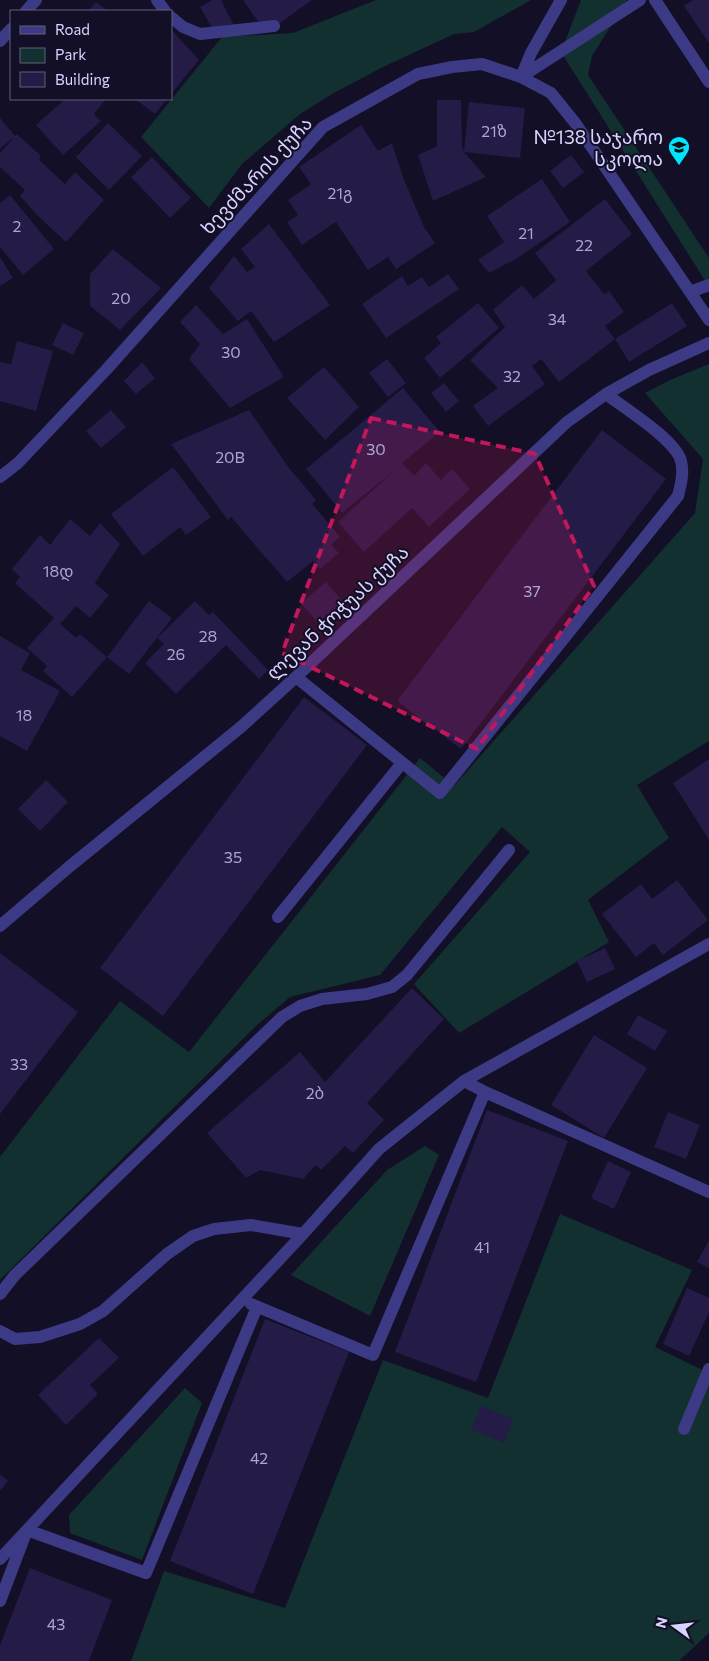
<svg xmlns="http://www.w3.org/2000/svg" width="709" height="1661" font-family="Commissioner,'Noto Sans Georgian',sans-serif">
  <rect width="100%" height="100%" fill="#130f26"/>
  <path fill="#12302f" d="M376,0H531L474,32L454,34L383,67L332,94L300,114L242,164L209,208L141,137L222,37L293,33Z
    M581,0H627L592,56L588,75L709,258V287L561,52Z
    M709,364V741L637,785L669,838L588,900L609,942L459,1033L414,984L530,852L502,827L380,975L290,997L257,1025L0,1280V1157L120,1001L189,1052L420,758L454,786L695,513L703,459L645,393L670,380Z
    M425,1146L439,1155L370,1316L291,1275L387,1170Z
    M560,1214L692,1270L655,1347L709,1373V1633L679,1661H131L164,1571L285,1608L383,1360L488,1398Z
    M185,1388L202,1403L142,1560L70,1533L69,1515Z"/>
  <path fill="#241b47" d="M212,0H221L233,24L212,28L200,7Z
    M243,0H312L280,23H259Z
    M693,0H709V43L684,6Z
    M96,2L108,11H88Z
    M171,29L199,60L171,94Z
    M65,99H106L94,114L101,121L63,155L36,125Z
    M135,99H167L155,114Z
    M437,100H461L462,147L464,152L469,102L525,108L520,158L464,152L486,177L433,201L418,155L437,146Z
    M0,118L15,136L17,134L41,156L39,160L65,184L75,172L104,200L66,242L38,216L20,196L25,190L0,167V153L15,136L0,149Z
    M108,123L142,156L109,190L76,157Z
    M361,125L378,151L392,143L403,177L424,227L435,243L396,269L388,257L368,270L336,222L302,245L287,222L298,215L288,200L311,184L299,167Z
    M571,155L584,172L563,188L550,171Z
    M152,157L191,198L170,218L131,177Z
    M542,179L570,222L516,259L489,273L478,260L504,242L487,216Z
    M10,195L54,249L23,275L0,247V203Z
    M605,199L632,234L586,271L604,294L609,291L624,312L605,326L615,339L559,382L541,359L532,366L545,384L488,426L473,406L498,388L470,360L505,327L493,310L522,285L534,299L560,277L556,280L535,253Z
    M269,224L330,305L274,342L251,311L238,321L209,288L234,256L247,272L255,267L241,249Z
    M113,249L161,288L120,330L90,306V274Z
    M0,257L13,278L0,286Z
    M448,274L459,289L386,338L362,304L402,276L408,286L422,277L429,287Z
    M478,303L499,328L440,378L424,358L441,343L436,337Z
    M672,303L687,326L629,362L615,339Z
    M196,305L223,334L247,319L284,377L230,408L189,359L200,344L180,322Z
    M63,323L84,333L73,355L52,345Z
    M17,341L53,351L36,411L0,401V362L11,364Z
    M387,359L406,383L388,397L369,373Z
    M142,362L155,378L136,394L124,381Z
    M324,367L359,407L325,440L287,398Z
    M444,383L459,401L446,412L431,393Z
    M403,388L440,432L402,463L414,476L426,463L441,480L452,469L470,489L429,527L412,508L364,552L338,522L395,470L342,513L306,469Z
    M111,410L126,427L101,448L86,431Z
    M249,410L289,468L316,500L312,504L340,537L331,545L339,553L320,569L313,561L287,582L231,517L228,520L171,444Z
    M602,430L666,479L461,749L397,701Z
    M173,467L211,517L186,535L180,527L143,556L111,514Z
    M70,519L90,536L100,523L120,544L95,583L109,595L90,618L76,606L60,624L76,638L80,634L107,657L72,697L43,671L47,666L27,648L54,618L15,583L20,577L12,569L40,535L50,545Z
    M326,582L343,602L318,623L301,603Z
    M149,601L172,618L129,674L107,657Z
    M195,601L209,615L213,612L268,670L259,679L226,645L176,694L145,663L164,644L157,638Z
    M0,636L30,653L21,670L60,691L27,751L0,736Z
    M304,697L367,745L163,1016L100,968Z
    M709,759V840L673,783Z
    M46,780L68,802L40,831L18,809Z
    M677,880L708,920L663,955L654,943L636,957L602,914L641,884L652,899Z
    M605,948L615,969L587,982L577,961Z
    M0,953L78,1012L0,1114Z
    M412,988L444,1019L367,1103L384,1120L353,1153L345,1146L321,1170L316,1165L303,1179L260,1170L246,1178L207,1133L300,1052L325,1082Z
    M638,1015L667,1031L655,1051L627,1034Z
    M594,1035L647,1068L604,1138L551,1105Z
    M487,1110L568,1141L476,1382L395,1352Z
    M668,1112L700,1125L686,1159L654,1147Z
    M608,1161L631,1172L614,1209L591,1198Z
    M709,1240V1268L697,1262Z
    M687,1288L709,1298V1312L689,1356L663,1344Z
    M265,1319L349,1352L253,1594L170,1561Z
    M99,1338L119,1358L90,1385L98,1394L66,1425L38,1395Z
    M481,1406L513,1419L504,1443L471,1430Z
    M0,1474L8,1481L0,1491Z
    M30,1568L112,1600L89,1661H0V1645Z"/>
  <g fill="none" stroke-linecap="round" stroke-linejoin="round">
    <path stroke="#3d3a85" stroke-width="12" d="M157,0L165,11
      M655,0L709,82
      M26,11L36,0
      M171,17L183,27L200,34L274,26
      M0,41L11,29
      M521,77L640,0
      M521,77L531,53L561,0
      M690,292L709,285
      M0,477L18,463L106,370L323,127L418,74L452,67L482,64L521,77L551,93L576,124L709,320
      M296,677L440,793L678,496C681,484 684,473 681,461C676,440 624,408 606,394
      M278,917L402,763
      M0,926L69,867L241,727L296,677L567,422L606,394L649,370L709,343
      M485,1092L709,1192
      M0,1294L15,1275L282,1017L300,1006L322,999L367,994L392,987L407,975L509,850
      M251,1304L373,1355L485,1092L464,1081
      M0,1331L15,1339L40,1337L80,1324L103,1311L167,1254L193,1236L214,1229L251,1225L303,1234
      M684,1429L709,1369
      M0,1559L303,1234L379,1149L464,1081L709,944
      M0,1601L27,1530L146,1573L257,1307"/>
  </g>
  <path fill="#c2185b" fill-opacity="0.2" stroke="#c2185b" stroke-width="4" stroke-dasharray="10 6" stroke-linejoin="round" d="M371,418L535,454L594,586L477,749L282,653Z"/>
  <defs>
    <g id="school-pin" transform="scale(1.125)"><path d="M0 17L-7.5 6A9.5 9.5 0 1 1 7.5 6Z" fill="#00e5ff" stroke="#130f26"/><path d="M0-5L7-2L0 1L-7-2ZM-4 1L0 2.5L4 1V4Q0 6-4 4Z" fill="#111"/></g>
  </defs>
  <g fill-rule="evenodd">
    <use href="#school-pin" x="679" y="147"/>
  </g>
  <g text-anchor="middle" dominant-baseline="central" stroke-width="4" stroke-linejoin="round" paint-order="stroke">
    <g font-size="16" fill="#aca6d1">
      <text x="494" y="130">21ზ</text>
      <text x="340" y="192">21გ</text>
      <text x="17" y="225">2</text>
      <text x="526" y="232">21</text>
      <text x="584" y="244">22</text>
      <text x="121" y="297">20</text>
      <text x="557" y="318">34</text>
      <text x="231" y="351">30</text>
      <text x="512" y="375">32</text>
      <text x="376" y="448">30</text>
      <text x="230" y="456">20B</text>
      <text x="58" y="570">18დ</text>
      <text x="532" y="590">37</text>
      <text x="208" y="635">28</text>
      <text x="176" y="653">26</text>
      <text x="24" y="714">18</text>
      <text x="233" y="856">35</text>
      <text x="19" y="1063">33</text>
      <text x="315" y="1092">2ბ</text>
      <text x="482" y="1246">41</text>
      <text x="259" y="1457">42</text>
      <text x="56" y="1623">43</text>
    </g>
    <g font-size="19" fill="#d9d4ff" stroke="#130f26" text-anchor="end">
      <text x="663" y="136">№138 საჯარო<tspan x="663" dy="22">სკოლა</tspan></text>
    </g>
    <g font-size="19" fill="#d9d4ff" stroke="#130f26">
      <text transform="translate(256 175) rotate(-47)">ხევძმარის ქუჩა</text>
      <text transform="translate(337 612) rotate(-43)">ლევან ჭოჭუას ქუჩა</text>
    </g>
  </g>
  <rect x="10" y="10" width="162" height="90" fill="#130f26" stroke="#625e7d"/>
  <rect x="20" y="26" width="25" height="8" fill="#3d3a85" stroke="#625e7d"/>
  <text x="55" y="35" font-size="15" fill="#d9d4ff">Road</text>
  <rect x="20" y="48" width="25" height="15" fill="#12302f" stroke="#625e7d"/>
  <text x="55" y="60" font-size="15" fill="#d9d4ff">Park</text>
  <rect x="20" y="72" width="25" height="15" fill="#241b47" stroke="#625e7d"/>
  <text x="55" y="85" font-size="15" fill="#d9d4ff">Building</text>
  <g transform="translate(674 1626) rotate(285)" stroke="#130f26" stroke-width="4" paint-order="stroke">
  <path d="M0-4L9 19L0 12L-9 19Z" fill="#d9d4ff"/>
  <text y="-8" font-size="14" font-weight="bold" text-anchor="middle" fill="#d9d4ff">N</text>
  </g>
</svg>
